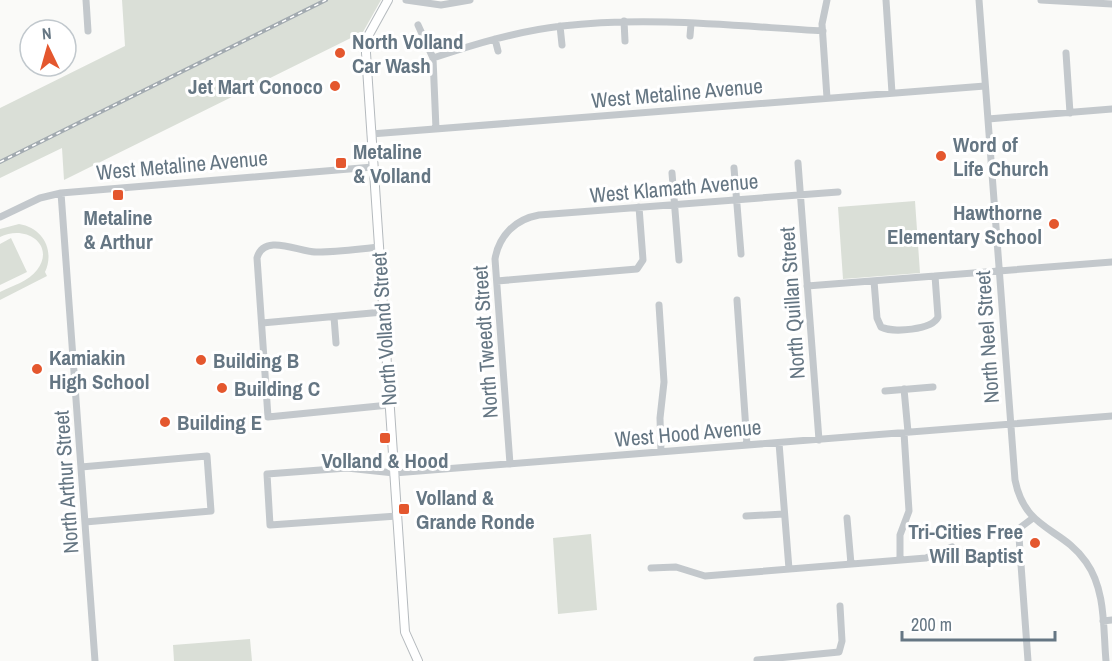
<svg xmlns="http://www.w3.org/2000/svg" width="1112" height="661" font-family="'Archivo Narrow',sans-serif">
  <rect width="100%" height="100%" fill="#fafaf8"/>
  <path fill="#dadfd7" d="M122,0H381L363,32L64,180L62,148L0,178V108L125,46Z
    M915,201L920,273L843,279L838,207Z
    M19,224C43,228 55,250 45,272L47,276L0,300V292C12,286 29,281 37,270C56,245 26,224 0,237V229Z
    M11,238L27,272L0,285V244Z
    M591,534L597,610L558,614L553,538Z
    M250,639L252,661H174L173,645Z"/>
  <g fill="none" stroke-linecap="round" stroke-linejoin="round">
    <g stroke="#b5babe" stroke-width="10">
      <path id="major" d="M388,0L367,38L366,53L405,632L418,661"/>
    </g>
    <path stroke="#c3c8cc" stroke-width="7" d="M86,0L88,31
      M406,0L441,5L470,0
      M886,0L892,93
      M979,0L1015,480C1025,531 1062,527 1086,562C1106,590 1103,628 1106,661
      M1041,0L1112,4
      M624,21L625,41
      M418,25L433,58L436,129
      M560,26L562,45
      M690,36L691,24
      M495,39L498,51
      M1066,53L1070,113
      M433,58C475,44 518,31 562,26C648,16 736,26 823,31
      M827,98L822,24L827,0
      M988,119L1112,109
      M371,134L985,86
      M798,163L819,440
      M734,168L741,254
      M672,173L679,260
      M61,193L95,661
      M0,217L40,198L61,193L373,167
      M379,247C358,249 337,252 317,252C301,253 264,232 257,258L268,417L389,405
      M497,281L637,269L643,260L639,207
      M874,281L877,318L881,327C893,333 932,330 938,317L935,276
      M807,286L1112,262
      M737,300L747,445
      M659,305L664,382L660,418L661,452
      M334,317L336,343
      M262,323L383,312
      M904,389L908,432
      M885,391L933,387
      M779,443L789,569
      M510,464L495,259C499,235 516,219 539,215L838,192
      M81,467L207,456L211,511L85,522
      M397,516L270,525L267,474L347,468L394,473L1112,416
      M746,516L784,514
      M847,518L851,564
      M900,560V535L909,511L904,433
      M651,568L676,567L705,576L926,558L952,547
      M1103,621L1112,620
      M757,660L839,652L842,641L840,606
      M1028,661L1019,537L1021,527L1033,518"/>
    <use href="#major" stroke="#fff" stroke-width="8"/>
    <g stroke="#a2aab0" stroke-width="4">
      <path id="rail" d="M0,162L326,0"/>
    </g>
    <use href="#rail" stroke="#fff" stroke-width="1.5" stroke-dasharray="4.5" stroke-linecap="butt"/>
  </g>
  <g fill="#e4572e" stroke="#fff" stroke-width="2">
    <circle cx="340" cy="53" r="6"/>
    <circle cx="335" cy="86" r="6"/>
    <circle cx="941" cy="156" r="6"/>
    <rect x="335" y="157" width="12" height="12" rx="3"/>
    <rect x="112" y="189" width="12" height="12" rx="3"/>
    <circle cx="1054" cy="224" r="6"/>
    <circle cx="201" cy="360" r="6"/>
    <circle cx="37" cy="369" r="6"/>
    <circle cx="222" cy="388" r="6"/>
    <circle cx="165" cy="422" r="6"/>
    <rect x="379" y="432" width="12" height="12" rx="3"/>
    <rect x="398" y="503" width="12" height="12" rx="3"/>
    <circle cx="1035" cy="543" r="6"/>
  </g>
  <g text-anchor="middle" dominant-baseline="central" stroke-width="6" stroke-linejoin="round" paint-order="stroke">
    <g font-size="21" font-weight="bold" fill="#657683" stroke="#fff" text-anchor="start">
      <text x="352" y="41">North Volland<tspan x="352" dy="24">Car Wash</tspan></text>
      <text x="323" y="86" text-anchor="end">Jet Mart Conoco</text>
      <text x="953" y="144">Word of<tspan x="953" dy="24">Life Church</tspan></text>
      <text x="353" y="151">Metaline<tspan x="353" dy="24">&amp; Volland</tspan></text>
      <text x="1042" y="212" text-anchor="end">Hawthorne<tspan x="1042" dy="24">Elementary School</tspan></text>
      <text x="118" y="217" text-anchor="middle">Metaline<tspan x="118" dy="24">&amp; Arthur</tspan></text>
      <text x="49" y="357">Kamiakin<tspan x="49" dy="24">High School</tspan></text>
      <text x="213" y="360">Building B</text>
      <text x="234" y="388">Building C</text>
      <text x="177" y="422">Building E</text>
      <text x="385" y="460" text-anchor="middle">Volland &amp; Hood</text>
      <text x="416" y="497">Volland &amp;<tspan x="416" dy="24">Grande Ronde</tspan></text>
      <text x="1023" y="531" text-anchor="end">Tri-Cities Free<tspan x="1023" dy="24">Will Baptist</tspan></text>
    </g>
    <g font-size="21" fill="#657683" stroke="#fff">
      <text transform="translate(677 93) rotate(-5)">West Metaline Avenue</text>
      <text transform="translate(182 165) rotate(-5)">West Metaline Avenue</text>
      <text transform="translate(674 188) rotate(-5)">West Klamath Avenue</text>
      <text transform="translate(792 303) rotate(-94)">North Quillan Street</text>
      <text transform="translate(384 329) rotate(-94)">North Volland Street</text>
      <text transform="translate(987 337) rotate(-94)">North Neel Street</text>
      <text transform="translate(485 342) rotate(-94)">North Tweedt Street</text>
      <text transform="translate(688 433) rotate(-5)">West Hood Avenue</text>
      <text transform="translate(66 482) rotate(-94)">North Arthur Street</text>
    </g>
  </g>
  <g transform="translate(48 48) rotate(355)"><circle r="28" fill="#ffffff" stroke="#c1c8cd" stroke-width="1.5"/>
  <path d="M0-4.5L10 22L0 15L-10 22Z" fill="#e4572e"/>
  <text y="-9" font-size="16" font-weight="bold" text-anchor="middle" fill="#657683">N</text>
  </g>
  <path d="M902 631v9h153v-9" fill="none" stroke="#657683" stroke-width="3"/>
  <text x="911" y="631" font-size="18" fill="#657683" stroke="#ffffff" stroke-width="4.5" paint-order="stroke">200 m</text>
</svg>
